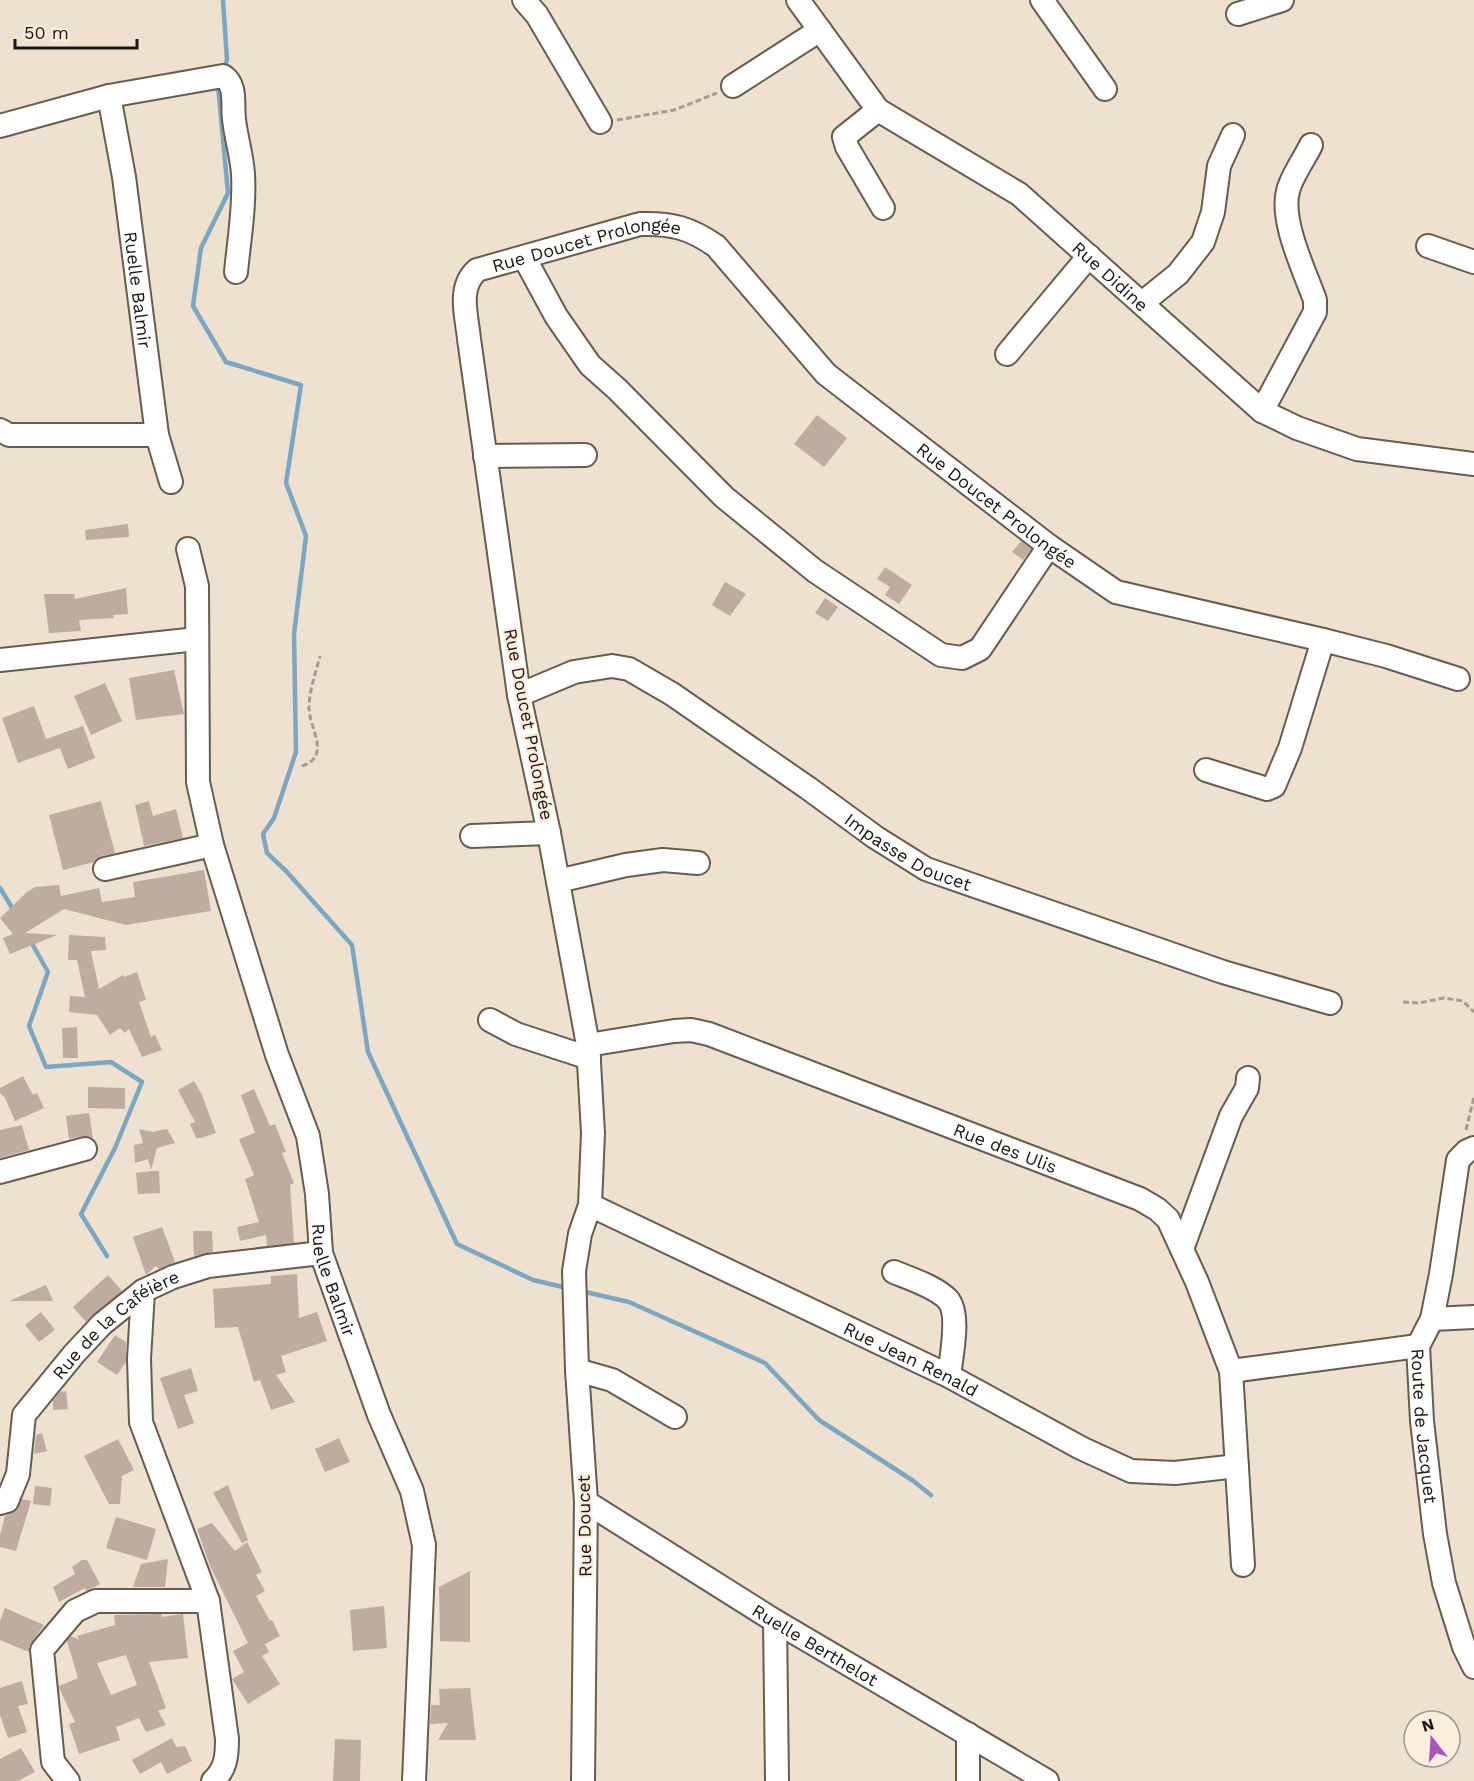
<svg xmlns="http://www.w3.org/2000/svg" width="1474" height="1781" font-family="'Work Sans',sans-serif">
  <rect width="100%" height="100%" fill="#eee1cf"/>
  <g fill="none" stroke-linecap="round" stroke-linejoin="round">
    <path stroke="#7ba7c3" stroke-width="4.5" d="M223,0L227,60L224,68
      M218,85L228,193L201,248L193,306L226,362L301,385L286,483L306,536L294,634L296,752L274,818L263,834L267,853L286,871L352,945L368,1052L457,1244L533,1280L567,1288
      M0,888L14,911
      M30,940L48,972L29,1026L46,1067L111,1062L142,1082L115,1148L81,1214L107,1256
      M581,1291L629,1302L765,1363L819,1420L912,1480L931,1495"/>
  </g>
  <path fill="#bfaca1" fill-rule="evenodd" d="M817,415L847,438L824,467L794,444Z
    M128,524L129,537L86,540L85,530Z
    M1021,541L1031,549L1023,560L1012,552Z
    M885,567L912,585L899,604L885,595L890,587L877,579Z
    M725,582L746,594L730,616L712,605Z
    M126,588L128,614L113,615L114,618L79,620L81,631L49,633L44,594H74L75,599Z
    M825,598L838,607L828,621L815,613Z
    M174,670L184,714L136,720L129,678Z
    M105,683L122,721L91,735L74,696Z
    M34,706L46,739L83,726L95,758L68,769L60,748L18,763L2,718Z
    M101,801L115,853L101,856L94,862L63,870L49,815Z
    M149,801L153,816L176,809L183,838L144,846L135,805Z
    M204,870L211,911L126,925L64,909L25,933L57,935L10,954L3,938L13,934L0,918L27,892L35,887L59,885L61,896L99,888L102,902L135,897L133,882Z
    M69,935L105,937L106,950L91,951L99,989L123,975L124,977L137,972L146,1000L139,1002L151,1037L155,1035L162,1050L142,1057L129,1029L125,1033L120,1028L110,1035L97,1015L69,1012L70,996L85,997L77,960H68Z
    M77,1027L78,1058H63L62,1028Z
    M23,1076L33,1095L37,1093L44,1108L15,1121L5,1098L0,1093V1088Z
    M194,1081L202,1095L216,1133L201,1138H196L190,1124L195,1122L178,1090Z
    M88,1087L125,1088V1109L88,1108Z
    M254,1089L270,1126L275,1124L286,1152L282,1153L294,1183L290,1185L294,1243L267,1246L266,1235L240,1241L237,1227L259,1222L245,1179L254,1175L239,1139L255,1133L241,1095Z
    M89,1113L93,1138L82,1136L69,1139L66,1116Z
    M22,1125L29,1150L0,1158V1130Z
    M139,1129L153,1132L167,1129L175,1143L157,1148L151,1170L148,1159L135,1163L134,1145L143,1143Z
    M151,1171H159L160,1193L138,1194L136,1173Z
    M162,1227L175,1262L159,1269L156,1266L146,1275L133,1237Z
    M193,1231H212L213,1252L194,1256Z
    M297,1274L299,1318L317,1312L327,1341L281,1356L286,1372L276,1375L295,1402L271,1410L260,1380L254,1382L238,1327L215,1328L213,1289L271,1284V1276Z
    M108,1275L122,1291L86,1322L73,1307Z
    M46,1285L53,1301H9Z
    M41,1312L55,1330L39,1342L25,1325Z
    M115,1335L126,1342V1362L117,1375L97,1362Z
    M191,1368L198,1391L184,1395L194,1423L178,1429L160,1378Z
    M66,1391L68,1409L53,1410V1401L60,1392Z
    M42,1433L47,1451L34,1454L36,1435Z
    M339,1438L350,1462L325,1472L315,1449Z
    M118,1439L134,1470L122,1476L120,1504H109L84,1456Z
    M228,1485L248,1540L242,1543L213,1493Z
    M35,1486L52,1488L50,1506L33,1504Z
    M22,1499L31,1501L16,1551L0,1547V1535L5,1516L16,1511Z
    M116,1517L156,1529L147,1560L106,1548Z
    M212,1523L235,1551L247,1542L262,1572L256,1575L265,1591L256,1596L270,1621L272,1620L280,1636L265,1644L269,1652L262,1656L280,1684L248,1704L232,1679L244,1672L233,1651L248,1643L210,1566L197,1529Z
    M168,1559L165,1587H133L141,1564Z
    M82,1560H87L100,1584L86,1591L85,1588L59,1602L53,1587L75,1574L72,1567Z
    M470,1571V1642L440,1641L439,1587Z
    M384,1606L387,1648L353,1651L350,1610Z
    M5,1608L44,1625L29,1646V1652L0,1640V1621Z
    M162,1614L161,1617L183,1614L188,1658L149,1662L166,1708L158,1711L166,1725L146,1732L139,1718L116,1727L120,1740L79,1754L69,1724L75,1722L59,1688V1686L78,1678L67,1641L71,1636L79,1640L77,1636L115,1625L114,1615ZM126,1655L137,1685L111,1695L97,1663Z
    M22,1681L28,1704L18,1706L27,1732L8,1738L0,1715V1688Z
    M470,1688L476,1740H438L448,1723L430,1724L431,1705H440L439,1689Z
    M172,1738L176,1747L185,1746L192,1761L167,1774L161,1762L140,1774L132,1760Z
    M335,1739L361,1740L360,1781H333Z
    M21,1748L35,1772L18,1781H0V1759Z"/>
  <g fill="none" stroke-linecap="round" stroke-linejoin="round">
    <g stroke="#685c4e" stroke-width="26">
      <g id="minor">
        <path d="M524,0L537,15L600,122"/>
        <path id="s1" d="M798,0L878,110L1019,194L1262,411L1297,428L1357,449L1474,464"/>
        <path d="M1042,0L1105,89"/>
        <path d="M1238,14L1282,0"/>
        <path d="M733,86L820,30"/>
        <path id="s2" d="M109,96L124,177L157,435L171,482"/>
        <path d="M878,110L844,137L847,147L883,208"/>
        <path d="M0,126L109,96L223,76C237,85 232,104 234,119C236,138 242,156 243,174C245,207 239,240 236,272"/>
        <path d="M1428,246L1474,262"/>
        <path d="M524,257L556,316L590,365L617,389L724,497L815,571L941,655L962,658L980,649L1049,546"/>
        <path d="M1142,303L1178,274L1203,242L1213,212L1219,166L1233,135"/>
        <path d="M1007,354L1089,256"/>
        <path d="M1262,411L1315,312V300C1305,272 1280,221 1288,191C1291,177 1305,158 1311,145"/>
        <path d="M0,430L9,435H157"/>
        <path d="M485,456L585,455"/>
        <path id="s3" d="M188,549L197,586L198,782L212,845L277,1055L308,1136L317,1194L321,1253L379,1415L412,1491L424,1545L414,1781"/>
        <path d="M0,660L197,639"/>
        <path id="s4" d="M519,695L574,672L612,666L629,669L672,694L808,788L875,837L926,869L1223,972L1330,1003"/>
        <path d="M1206,770L1267,789L1274,786L1290,748L1323,640"/>
        <path d="M472,836L549,833"/>
        <path d="M105,869L212,845"/>
        <path d="M558,881L626,865L663,860L698,863"/>
        <path d="M490,1020L516,1034L589,1058"/>
        <path id="s5" d="M588,1045L674,1031L691,1030L709,1034L1140,1199L1157,1209L1168,1219L1197,1282L1231,1371L1243,1565"/>
        <path id="s6" d="M1474,1148L1467,1151L1458,1160L1441,1274L1432,1319L1418,1346L1422,1421L1435,1534L1444,1583L1464,1647L1474,1667"/>
        <path d="M0,1172L85,1149"/>
        <path id="s7" d="M590,1205L949,1376L1081,1448L1131,1471L1175,1473L1237,1466"/>
        <path d="M1182,1249L1231,1116L1247,1088L1248,1078"/>
        <path d="M894,1272C909,1278 939,1288 949,1301C960,1316 951,1358 949,1376"/>
        <path d="M143,1291L139,1359L141,1422L208,1601L227,1739C227,1756 226,1769 213,1781"/>
        <path d="M1432,1319L1474,1317"/>
        <path d="M577,1370L612,1380L675,1417"/>
        <path d="M1231,1371L1418,1346"/>
        <path id="s8" d="M586,1502L775,1621L1047,1781"/>
        <path id="s9" d="M0,1503L7,1501L18,1474L24,1415L74,1354L102,1324L143,1291L173,1277L208,1266L321,1253"/>
        <path d="M775,1621L777,1781"/>
        <path d="M68,1781L53,1762L42,1650L75,1611L96,1601H208"/>
        <path id="s10" d="M583,1781L586,1502L577,1370L574,1271L580,1234L590,1205L593,1133L588,1045L549,833L519,695L469,339C467,316 457,288 477,270L640,224C672,223 690,228 716,246L826,374L1049,546L1116,592L1323,640L1386,656L1458,679"/>
        <path d="M968,1781V1734"/>
      </g>
    </g>
    <path stroke="#a79c8f" stroke-width="3" stroke-dasharray="6 3" stroke-linecap="butt" d="M617,120L674,110L717,93
      M302,766C332,756 309,728 309,708C309,691 316,672 320,656
      M1403,1002L1419,1003L1444,998L1463,1001L1474,1012
      M1466,1130L1474,1097"/>
    <use href="#minor" stroke="#fff" stroke-width="22"/>
  </g>
  <g text-anchor="middle" dominant-baseline="central" stroke-width="5" stroke-linejoin="round" paint-order="stroke">
    <g font-size="18" fill="#1b1610" stroke="#fbeedc">
      <text stroke="none"><textPath href="#s10" startOffset="1641">Rue Doucet Prolongée</textPath></text>
      <text stroke="none"><textPath href="#s1" startOffset="423">Rue Didine</textPath></text>
      <text stroke="none"><textPath href="#s2" startOffset="196">Ruelle Balmir</textPath></text>
      <text stroke="none"><textPath href="#s10" startOffset="2162">Rue Doucet Prolongée</textPath></text>
      <text transform="translate(529 724) rotate(79)">Rue Doucet Prolongée</text>
      <text stroke="none"><textPath href="#s4" startOffset="450">Impasse Doucet</textPath></text>
      <text stroke="none"><textPath href="#s5" startOffset="440">Rue des Ulis</textPath></text>
      <text stroke="none"><textPath href="#s3" startOffset="752">Ruelle Balmir</textPath></text>
      <text stroke="none"><textPath href="#s9" startOffset="226">Rue de la Caféière</textPath></text>
      <text stroke="none"><textPath href="#s7" startOffset="356">Rue Jean Renald</textPath></text>
      <text stroke="none"><textPath href="#s6" startOffset="292">Route de Jacquet</textPath></text>
      <text transform="translate(584 1526) rotate(-91)">Rue Doucet</text>
      <text stroke="none"><textPath href="#s8" startOffset="270">Ruelle Berthelot</textPath></text>
    </g>
  </g>
  <g transform="translate(1432 1739) rotate(343)"><circle r="28" fill="#fbeedc" stroke="#a1988a" stroke-width="1.5"/>
  <path d="M0-4.5L10 22L0 15L-10 22Z" fill="#aa53c1"/>
  <text y="-9" font-size="16" font-weight="bold" text-anchor="middle" fill="#1b1610">N</text>
  </g>
  <path d="M15 39v9h122v-9" fill="none" stroke="#1b1610" stroke-width="3"/>
  <text x="24" y="39" font-size="18" fill="#1b1610" stroke="#fbeedc" stroke-width="4.5" paint-order="stroke">50 m</text>
</svg>
